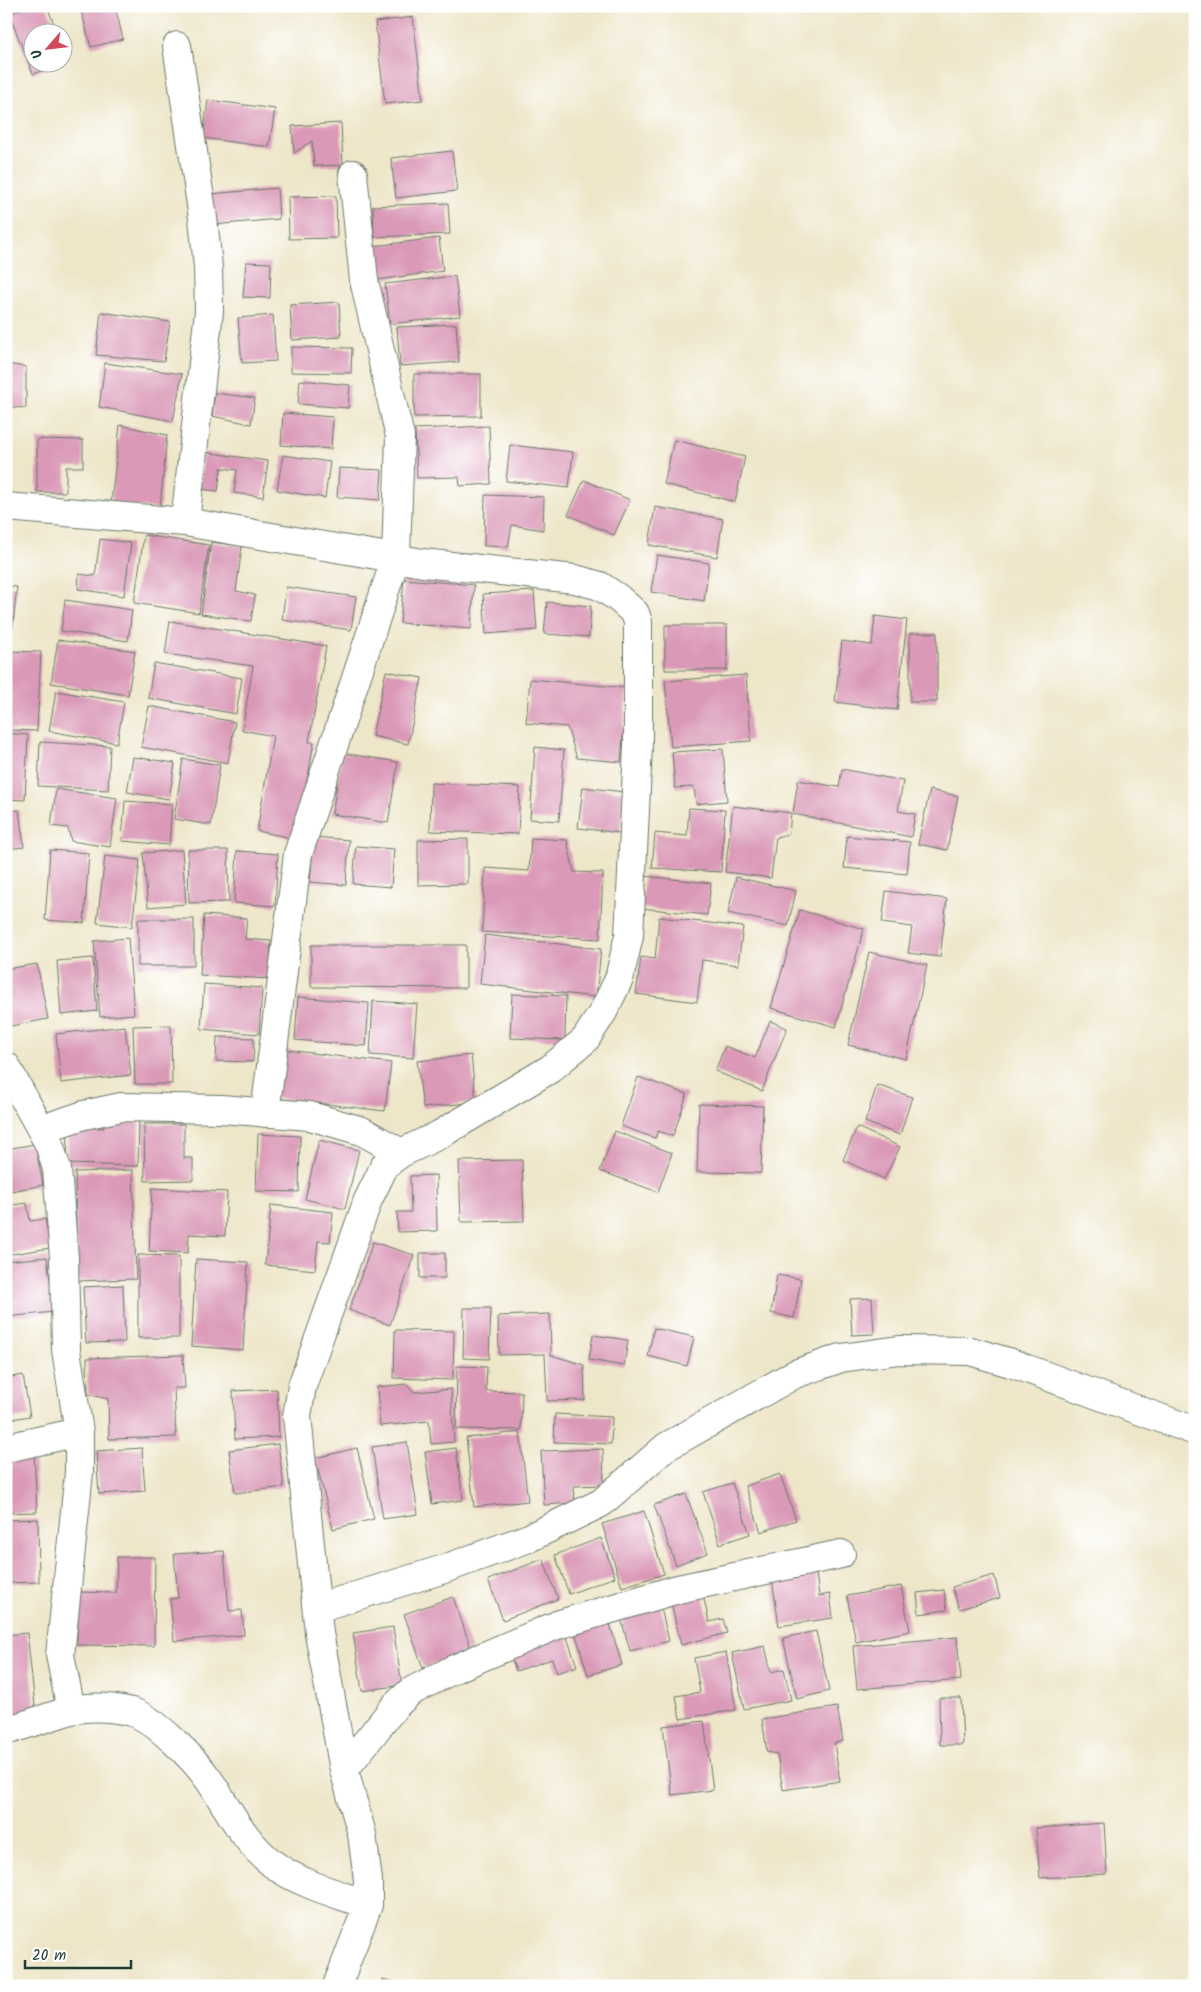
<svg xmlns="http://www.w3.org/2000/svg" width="1201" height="1992" font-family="Kalam,sans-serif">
  <rect width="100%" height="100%" fill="#fff"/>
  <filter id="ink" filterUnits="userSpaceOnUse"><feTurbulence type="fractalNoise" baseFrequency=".02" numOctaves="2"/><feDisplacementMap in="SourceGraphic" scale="10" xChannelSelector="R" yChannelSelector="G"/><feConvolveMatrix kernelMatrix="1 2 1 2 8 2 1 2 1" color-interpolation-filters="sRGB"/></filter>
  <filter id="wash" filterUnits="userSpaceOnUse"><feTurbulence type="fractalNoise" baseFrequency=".0096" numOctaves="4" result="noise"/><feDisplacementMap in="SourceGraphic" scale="20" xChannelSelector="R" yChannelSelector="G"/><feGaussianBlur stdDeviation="1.12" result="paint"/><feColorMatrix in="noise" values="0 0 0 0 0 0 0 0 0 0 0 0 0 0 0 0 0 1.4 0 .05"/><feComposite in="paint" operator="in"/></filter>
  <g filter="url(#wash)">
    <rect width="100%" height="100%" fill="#eee6c9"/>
    <g id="blocks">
      <path fill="#da99b7" d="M29,6H47L57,32H32V62L61,63L33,74L9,14Z
        M80,6H115L123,39L91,47Z
        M413,17L423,100L385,104L375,22Z
        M62,46L68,60L62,62Z
        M208,100L275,109L269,147L203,138Z
        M341,123L343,165L314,166L312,141L294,153L292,126Z
        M452,151L457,191L396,198L391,158Z
        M277,188L279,219L213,225L210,194Z
        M336,196L337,238L289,239L288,197Z
        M448,203L450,234L374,237L373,206Z
        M439,238L443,271L377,280L373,246Z
        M246,262L271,263L270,298L243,297Z
        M455,276L460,316L390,324L385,284Z
        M339,302L341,337L292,340L290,305Z
        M101,312L170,322L164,361L96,355Z
        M273,315L276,361L242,363L238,318Z
        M456,324L459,362L400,366L397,327Z
        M291,347L352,348L351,373L291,372Z
        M105,363L182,374L173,421L99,407Z
        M6,364L26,367V408L6,407Z
        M414,374H481V416L414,417Z
        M300,380L350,385L348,408L298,404Z
        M215,393L255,398L251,424L212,416Z
        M283,413L333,417L331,449L281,445Z
        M120,425L167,435L160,509L111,503Z
        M489,426L491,484L460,486L459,477L417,478L415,429Z
        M37,439L83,440V467H66V492H37Z
        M674,440L745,457L735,502L664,484Z
        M510,445L573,452L569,488L506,481Z
        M204,452L268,461L263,497L234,493L237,470L221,468L218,491L199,489Z
        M283,455L330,462L325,498L277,490Z
        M339,468L382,470L380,500L337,497Z
        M584,480L630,500L614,535L568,515Z
        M485,495L544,497L543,530L512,525L508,547L484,546Z
        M655,507L723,519L717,557L649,545Z
        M144,535L209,545L199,613L134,603Z
        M100,539L131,543L124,596L78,589L79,574L95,576Z
        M211,542L242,546L236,591L255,595L251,621L201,614Z
        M657,555L709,563L704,601L651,592Z
        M404,579L474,585L471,629L400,623Z
        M6,586L17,587L12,633H6Z
        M286,587L356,597L351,630L282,620Z
        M534,591L537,630L486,634L483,594Z
        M65,600L132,610L128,641L61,631Z
        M547,602L591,606L589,637L544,634Z
        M875,616L907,620L897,710L835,702L842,641L872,645Z
        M170,621L326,646L309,742H314L297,839L257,831L273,736L242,730L253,666L165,654Z
        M665,625H727V670H665Z
        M910,633H937V702H910Z
        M58,640L135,651L128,695L51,683Z
        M6,651L41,652L37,731L6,730Z
        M154,663L242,678L236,714L148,698Z
        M386,671L422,678L408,744L372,736Z
        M746,675L751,741L671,747L665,681Z
        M530,679L627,688L621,762L577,758L567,727L526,723Z
        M56,691L124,702L117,743L49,731Z
        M149,706L235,722L228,763L141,747Z
        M6,733L28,735L25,800L6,799Z
        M40,742L110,746L108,790L38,786Z
        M535,747L564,750L559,821L530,819Z
        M723,749L727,801L696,804L694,787L675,788L672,752Z
        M342,753L398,762L388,823L332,814Z
        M133,757L175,763L169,799L127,792Z
        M183,759L220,765L211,825L174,819Z
        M842,769L903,781L898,811L915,814L911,837L793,814L798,780L839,787Z
        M431,783L520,787L518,834L430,831Z
        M583,787L624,792L620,833L578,828Z
        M56,789L117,798L110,847L71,841L68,828L51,826Z
        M930,790L958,796L947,850L918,844Z
        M125,801L172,804L169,845L122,841Z
        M733,806L791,813L789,834L776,837L771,878L725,872Z
        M689,808L725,810L721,872L652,868L655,833L687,836Z
        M19,810L24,847L6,849V811Z
        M847,836L910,842L907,874L844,868Z
        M314,837L349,840L346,885L310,882Z
        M531,838L567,840L574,872L603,873L600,939L482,932L485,868L529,871Z
        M468,839V884L418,885V840Z
        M356,846L394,849L391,887L353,884Z
        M50,850L89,853L84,923L45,920Z
        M182,850L186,904L148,907L143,853Z
        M188,850H228L229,902L189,903Z
        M237,851L278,854L275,906L234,903Z
        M105,856L140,860L132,927L97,923Z
        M644,876L711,883L707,915L641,908Z
        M736,877L796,891L788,926L728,913Z
        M886,891L947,899L940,957L908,953L912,927L882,923Z
        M800,910L864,929L836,1027L771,1008Z
        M204,915L247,918L245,939L271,941L270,979L200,975Z
        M659,917L743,927L738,965L702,960L697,1002L636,994L641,957L655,959Z
        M138,919H194V966H138Z
        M485,935L601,949L596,997L480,984Z
        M128,938L134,1014L100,1017L94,941Z
        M311,945H466V988L311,987Z
        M869,952L927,965L906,1059L848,1045Z
        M93,958L97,1011L61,1015L57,961Z
        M37,964L48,1019L6,1027V969Z
        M204,984L262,988L259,1034L201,1029Z
        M512,994L566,996L565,1040L510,1038Z
        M298,997L369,1003L366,1046L295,1040Z
        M373,1001L417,1004L413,1058L370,1055Z
        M770,1021L787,1028L762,1091L715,1071L725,1046L755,1058Z
        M171,1025L172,1084H135L133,1026Z
        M125,1026L131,1075L61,1083L56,1034Z
        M217,1037L254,1038L253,1062L216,1061Z
        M280,1049L391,1063L385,1111L274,1098Z
        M471,1055L476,1102L423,1108L417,1061Z
        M638,1077L687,1094L673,1136L658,1131L655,1138L621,1126Z
        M877,1085L912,1097L900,1135L865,1122Z
        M699,1104L763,1106L761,1173L697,1172Z
        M104,1115L139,1116L138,1166L67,1164L68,1127L104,1128Z
        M144,1124H184V1158H193V1180L145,1181Z
        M857,1127L900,1147L884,1179L843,1160Z
        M615,1131L672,1153L658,1192L600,1171Z
        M258,1134L300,1136L299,1192L256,1191Z
        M319,1140L359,1150L345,1209L305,1199Z
        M35,1144L43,1185L6,1192V1149Z
        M522,1160L524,1221L461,1222L459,1161Z
        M133,1170L136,1279L77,1281L75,1172Z
        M436,1175L437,1231L398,1232L397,1212H411L410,1176Z
        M152,1188L227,1192L225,1236L189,1234L188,1253L149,1251Z
        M27,1203L30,1221L45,1219L50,1248L6,1255V1206Z
        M271,1205L333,1212L330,1242L318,1241L315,1270L265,1265Z
        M373,1242L414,1255L390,1325L349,1310Z
        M420,1253H445V1278H420Z
        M138,1255L179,1256V1338H138Z
        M47,1257L54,1312L6,1317V1261Z
        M196,1259L248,1262L243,1350L191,1346Z
        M777,1275L801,1279L794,1318L771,1313Z
        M123,1285L125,1342L86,1343L83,1287Z
        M872,1298L874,1334L852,1335L850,1299Z
        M464,1308H491L489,1359L463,1358Z
        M550,1314L551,1355L584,1365L585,1400L547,1401L545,1354L499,1355L498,1316Z
        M654,1328L694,1337L687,1366L648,1356Z
        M395,1330L454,1331L453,1380L394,1378Z
        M593,1335L628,1340L624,1366L589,1360Z
        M183,1355L185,1388H174L176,1437L109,1439L108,1399L88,1394L87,1358Z
        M457,1366L487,1367L486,1391L522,1392L521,1430L456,1429Z
        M23,1375L30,1416L6,1420V1378Z
        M407,1384L414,1392L451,1389L454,1442L431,1444L429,1421L380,1426L377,1387Z
        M277,1389L279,1437L235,1439L233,1391Z
        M555,1414L612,1417L611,1444L554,1442Z
        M520,1432L528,1501L474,1507L466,1438Z
        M407,1442L418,1514L383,1519L372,1447Z
        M278,1444L284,1487L235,1493L229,1450Z
        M142,1448L145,1491L99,1494L96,1451Z
        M357,1448L374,1519L333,1529L315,1458Z
        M456,1448L463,1500L432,1504L425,1452Z
        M603,1449L604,1485L574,1486L575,1503L544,1505L541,1451Z
        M34,1452L37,1512L6,1513V1454Z
        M780,1474L796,1520L761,1532L745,1486Z
        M732,1483L750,1534L720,1544L703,1492Z
        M686,1494L708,1553L676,1565L654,1505Z
        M644,1511L664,1574L622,1587L602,1524Z
        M38,1519L39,1582L6,1583V1520Z
        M601,1538L615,1577L569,1594L555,1555Z
        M224,1551L229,1611L242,1610L244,1635L174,1641L170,1599L178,1598L174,1554Z
        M117,1557H155L154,1646L77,1645L78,1592L116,1593Z
        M543,1559L558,1599L503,1620L488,1580Z
        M815,1566L819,1596L830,1594L833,1618L779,1626L771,1572Z
        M994,1575L1000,1598L959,1609L952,1587Z
        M901,1586L910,1631L856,1642L847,1596Z
        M702,1590L709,1622L723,1619L727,1633L681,1645L670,1598Z
        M944,1590L947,1610L919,1614L917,1593Z
        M453,1597L472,1651L423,1668L404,1614Z
        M659,1600L669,1641L630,1651L619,1611Z
        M607,1614L622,1665L588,1675L573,1625Z
        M393,1627L402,1685L362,1691L353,1633Z
        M816,1631L829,1691L797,1699L783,1638Z
        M565,1632L577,1666L557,1673L552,1659L516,1671L509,1651Z
        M27,1633L36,1715L6,1718V1635Z
        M957,1637L961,1680L857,1689L853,1646Z
        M765,1646L771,1672L784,1669L791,1700L744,1709L732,1653Z
        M726,1652L736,1710L680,1719L676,1696L700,1692L694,1658Z
        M939,1698H961L963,1745H940Z
        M837,1707L843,1741L834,1743L840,1781L783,1790L777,1754L767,1752L762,1719Z
        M704,1721L713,1790L672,1795L663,1726Z
        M1104,1823L1107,1874L1040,1878L1036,1828Z
        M383,1979L405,1985V1986H381Z"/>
    </g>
  </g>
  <g filter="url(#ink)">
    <use href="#blocks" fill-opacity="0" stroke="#677868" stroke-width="1"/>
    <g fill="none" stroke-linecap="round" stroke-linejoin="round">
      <g stroke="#677868" stroke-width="30">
        <path id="minor" d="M177,46L203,218L208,267L209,311L185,522
          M6,507L185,522L423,563L575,579L600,586L618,598L635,613L638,622V746L629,936L619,979L603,1012L585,1040L550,1069L439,1135L401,1153L385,1165L368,1200L302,1386L297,1416L319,1633L344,1770L362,1834L368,1880V1905L337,1986
          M6,1066L49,1144L57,1169L64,1258L66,1350L79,1432V1472L60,1655L71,1710C90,1706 112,1707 132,1712C155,1719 195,1760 209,1780C229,1809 244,1842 273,1864C299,1884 338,1894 368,1905
          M265,1113L298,854L396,557L400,437L364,280L353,174
          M42,1129L84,1115L121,1107L221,1109L310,1116L362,1131L401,1153
          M6,1448L79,1432
          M317,1608L444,1569L529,1538L601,1503L666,1447L795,1374L841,1358L899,1350L970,1351L1011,1363L1195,1431
          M6,1731L71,1710
          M344,1770L395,1706L410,1692L454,1669L557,1625L678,1589L841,1554"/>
      </g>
      <use href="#minor" stroke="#fff" stroke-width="28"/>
    </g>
  </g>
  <rect width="1201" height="1992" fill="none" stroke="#fff" stroke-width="25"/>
  <g transform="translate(48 48) rotate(242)"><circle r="24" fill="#ffffff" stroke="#a5b1ae"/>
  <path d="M0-4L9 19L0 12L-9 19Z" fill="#d1495b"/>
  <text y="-8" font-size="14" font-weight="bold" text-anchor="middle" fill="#1f3d34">U</text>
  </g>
  <path d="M25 1960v8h106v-8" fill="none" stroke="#1f3d34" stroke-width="2.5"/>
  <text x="32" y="1960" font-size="15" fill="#1f3d34" stroke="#ffffff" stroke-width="4" paint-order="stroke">20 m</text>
</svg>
